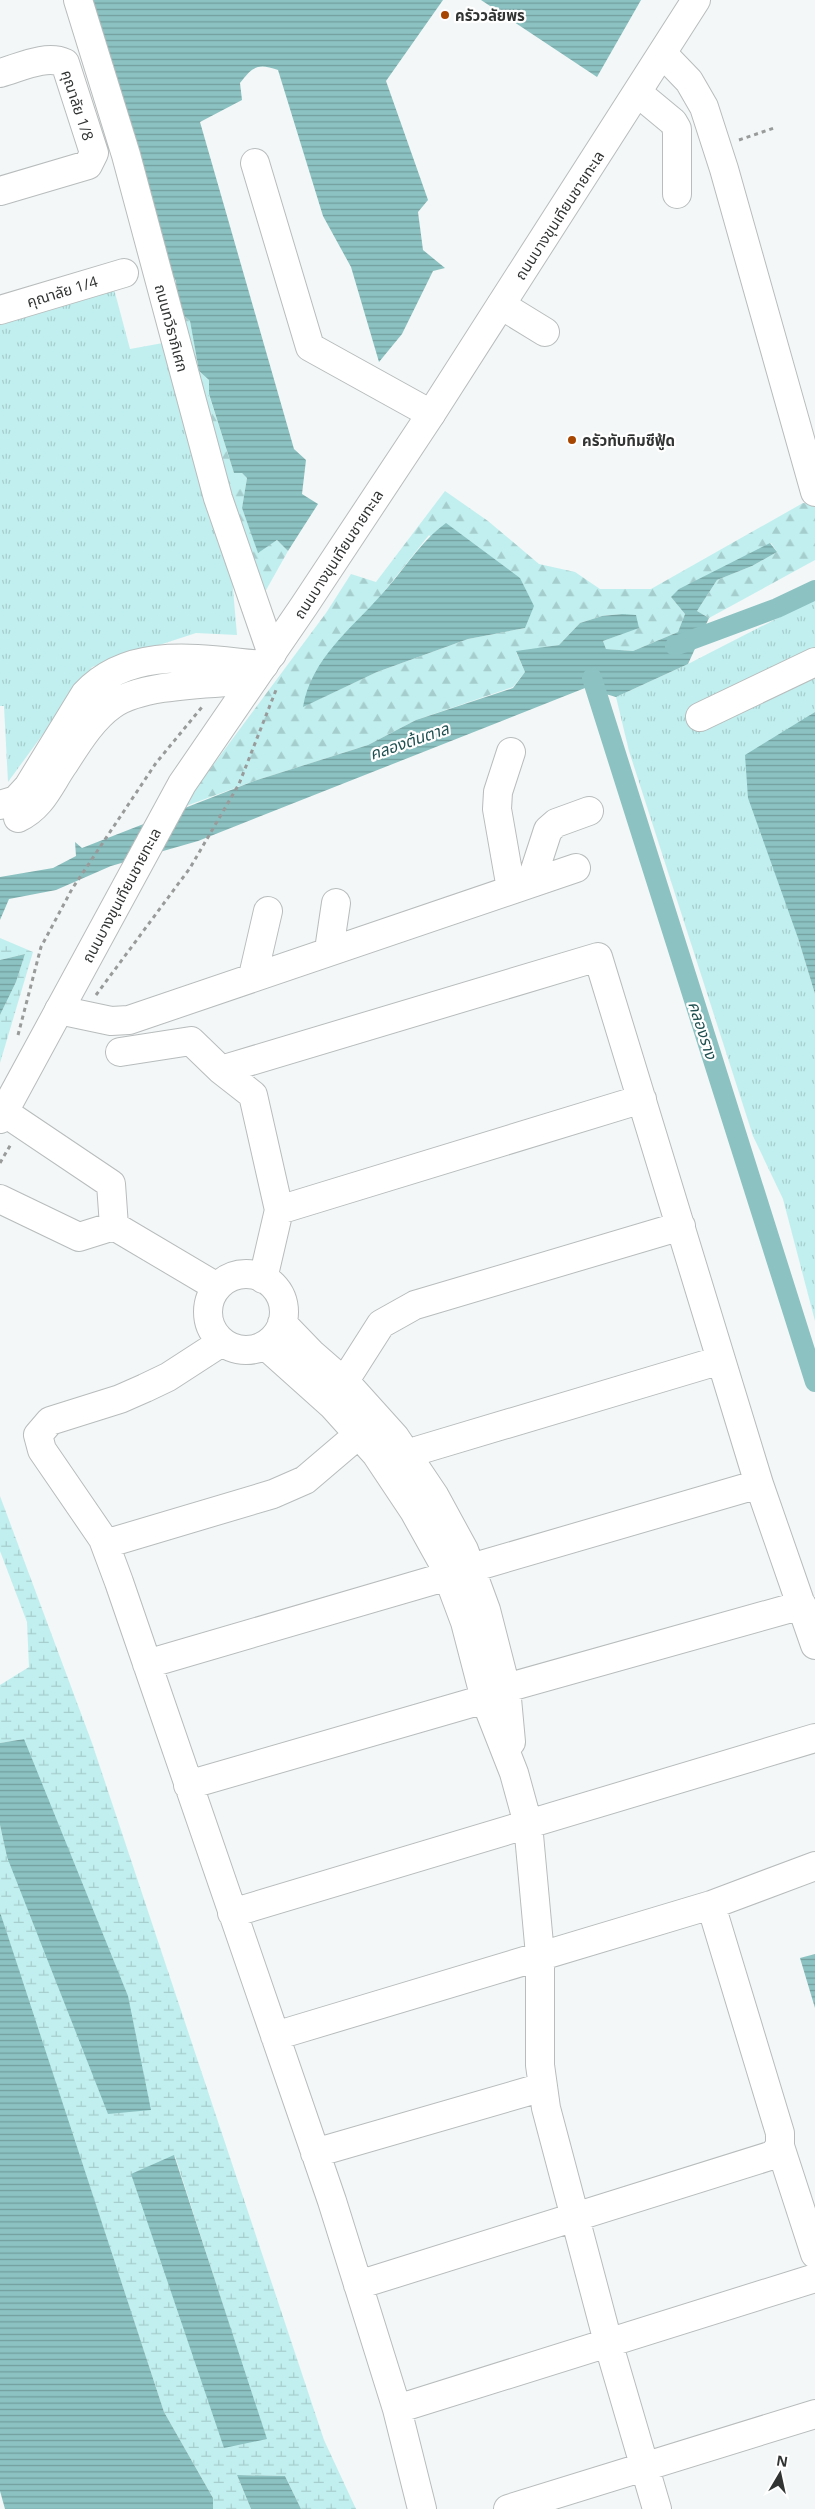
<svg xmlns="http://www.w3.org/2000/svg" width="815" height="2509" font-family="'Open Sans','Noto Sans Thai',sans-serif">
  <defs>
    <pattern id="grass-tufts" width="24" height="20" patternUnits="userSpaceOnUse" patternTransform="scale(1.25)"><rect width="24" height="20" fill="#c1efef"/><path d="M3 7l-1-3M5 7V3M7 7l1-3M15 17l-1-3M17 17v-4M19 17l1-3" fill="none" stroke="#a6cdcd"/></pattern>
    <pattern id="forest-firs" width="22" height="20" patternUnits="userSpaceOnUse" patternTransform="scale(1.25)"><rect width="22" height="20" fill="#c1efef"/><path d="M5 1l3.5 6h-7zM16 11l3.5 6h-7z" fill="#a6cdcd"/></pattern>
    <pattern id="wetland-marsh" width="20" height="14" patternUnits="userSpaceOnUse" patternTransform="scale(1.25)"><rect width="20" height="14" fill="#c1efef"/><path d="M1 5h8M5 5V1M11 12h8M15 12V8" fill="none" stroke="#a6cdcd"/></pattern>
    <pattern id="water-rules" width="6" height="5" patternUnits="userSpaceOnUse" patternTransform="scale(1.25)"><rect width="6" height="5" fill="#8cc2c2"/><path d="M0 2.5h6" fill="none" stroke="#739e9e"/></pattern>
  </defs>
  <rect width="100%" height="100%" fill="#f3f7f7"/>
  <path fill="url(#grass-tufts)" d="M114,289L130,349L163,343L232,578L237,635L196,633L92,667L8,782L4,706H0V325Z
    M815,599V712L810,715L798,938L815,994V1321L783,1199L753,1136L629,751L616,697L688,664Z"/>
  <path fill="url(#forest-firs)" fill-rule="evenodd" d="M82,0H88L99,25L129,137L138,145L166,267L176,281L177,310L190,321L199,371L209,380V395L234,473H242L247,478L242,508L258,552L277,540L288,551L265,592L244,561Z
    M445,491L488,521L539,564L575,572L600,589H651L803,503L815,504V560L709,618L697,611L717,580L752,566L777,552L771,543L671,597L685,614L678,632L633,651L606,649L603,641L619,635L622,614L602,616L580,623L559,645L516,652L525,672L513,687L416,720L368,745L254,781L186,806L196,788L326,613L351,574L376,582ZM429,535L525,628L468,639L377,672L304,706L383,593Z"/>
  <path fill="url(#wetland-marsh)" fill-rule="evenodd" d="M0,938L33,952L0,1063V1015L16,982L25,954L0,960Z
    M0,1496L92,1743L324,2440L356,2509H301L285,2476L237,2475L251,2509H213V2498L164,2412L9,1942L0,1912V1825L7,1857L24,1739L0,1743V1685L29,1667L27,1622L0,1551ZM175,2156L266,2439L132,2174Z"/>
  <path fill="url(#water-rules)" d="M88,0H443L386,81L428,200L418,212L423,250L445,268L433,271L402,334L379,362L351,267L323,216L278,70C258,63 253,66 240,83L242,100L200,122L294,449L306,460L302,494L318,504L288,551L277,540L258,553L242,508L247,478L242,473H234L209,394V380L199,371L190,321L177,310L176,281L166,267L138,145L129,137Z
    M481,0H641L597,77Z
    M446,523L520,578L534,606L525,628L468,639L377,672L303,707C311,659 352,628 382,594C404,570 420,542 446,523Z
    M770,543L777,552L752,566L717,580L697,611L709,618L688,664L616,697L585,688L198,841L111,866L56,890L9,899L0,920V877L53,868L76,856L75,842L82,848L254,781L368,745L416,720L513,688L525,672L516,651L559,645L580,623L602,616L622,614L636,615L639,628L603,641L606,649L633,651L678,632L685,614L671,597L679,589Z
    M815,712V994L798,938L748,798L745,755Z
    M25,954L16,982L0,1015V960Z
    M24,1739L128,1996L151,2110L108,2114L7,1857L0,1825V1743Z
    M0,1912L164,2412L213,2498V2509H5L0,2491Z
    M815,1954V2008L800,1958Z
    M174,2155L267,2439L224,2448L131,2174Z
    M237,2475L285,2476L301,2509H251Z"/>
  <g fill="none" stroke-linecap="round" stroke-linejoin="round">
    <path stroke="#8cc2c2" stroke-width="20" d="M675,646L777,608L815,590
      M592,678L815,1382"/>
    <g stroke="#b8bcbc" stroke-width="30">
      <path id="minor" d="M78,0L126,155L218,498L272,654
        M663,54L689,81L704,107L724,169L815,492
        M0,73C19,68 46,54 65,63L94,153L88,165L0,191
        M638,93L673,122L677,129V194
        M255,163L310,347L431,414
        M501,305L545,332
        M0,310L124,273
        M700,717L815,662
        M0,805L16,800L28,787L85,694C132,644 203,660 264,665
        M18,818C42,807 50,784 64,764C77,744 92,719 112,705C143,683 214,684 253,680
        M531,882L548,830L556,823L589,811
        M511,889L497,809L498,792L511,752
        M329,950L336,903
        M253,976L268,911
        M59,1010L111,1021L129,1020L576,868
        M120,1052L191,1041L221,1070L253,1095L279,1210L263,1279
        M221,1070L598,957L759,1484
        M4,1112L111,1184L114,1226
        M0,1199L79,1237L114,1226L217,1287
        M279,1210L642,1099
        M208 1312a38 38 0 1 1 76 0a38 38 0 1 1-76 0Z
        M282,1323L311,1353L350,1387L395,1437L434,1495L464,1550L486,1610L506,1688L511,1742
        M222,1342L168,1377L145,1388L120,1399L50,1421L38,1435L42,1450L103,1539L119,1582L332,2201L397,2409L422,2509
        M265,1345L332,1405L376,1454L414,1511L443,1563L465,1622L485,1699L514,1773L528,1824L540,1955V2065L546,2108L608,2342L657,2509
        M344,1382L381,1324L415,1305L681,1226
        M406,1454L721,1360
        M105,1544L273,1494L305,1480L359,1434
        M471,1568L759,1484L815,1645
        M147,1664L448,1576
        M506,1688L802,1605
        M188,1785L485,1699
        M232,1913L815,1738
        M275,2036L711,1905L815,1866
        M780,2146L815,2254
        M315,2153L543,2087
        M358,2285L773,2155L780,2146V2133L711,1905
        M397,2409L815,2278
        M508,2509L815,2414"/>
    </g>
    <g stroke="#b8bcbc" stroke-width="30">
      <path id="major" d="M0,1119L182,784L304,606L431,414L696,0"/>
    </g>
    <path stroke="#999b9b" stroke-width="3" stroke-dasharray="4 4" stroke-linecap="butt" d="M739,140L774,128
      M96,995L190,868L239,784L276,690
      M18,1035L41,947L72,889L156,763L202,707
      M0,1163L11,1144"/>
    <use href="#minor" stroke="#fff" stroke-width="28"/>
    <use href="#major" stroke="#fff" stroke-width="28"/>
  </g>
  <g fill="#a74601" stroke="#fff" stroke-width="2">
    <circle cx="445" cy="15" r="5"/>
    <circle cx="572" cy="440" r="5"/>
  </g>
  <g text-anchor="middle" dominant-baseline="central" stroke-width="4.5" stroke-linejoin="round" paint-order="stroke">
    <g font-size="15" font-weight="bold" fill="#323333" stroke="#fff" text-anchor="start">
      <text x="455" y="15">ครัววลัยพร</text>
      <text x="582" y="440">ครัวทับทิมซีฟู้ด</text>
    </g>
    <g font-size="15" fill="#323333" stroke="#fff">
      <text transform="translate(78 105) rotate(72)">คุณาลัย 1/8</text>
      <text transform="translate(559 215) rotate(-57)">ถนนบางขุนเทียนชายทะเล</text>
      <text transform="translate(62 291) rotate(-17)">คุณาลัย 1/4</text>
      <text transform="translate(172 328) rotate(75)">ถนนทวีธาภิเศก</text>
      <text transform="translate(338 554) rotate(-57)">ถนนบางขุนเทียนชายทะเล</text>
      <text transform="translate(121 895) rotate(-62)">ถนนบางขุนเทียนชายทะเล</text>
    </g>
    <g font-size="16" font-style="italic" fill="#1f4f50" stroke="#fff">
      <text transform="translate(409 741) rotate(-19)">คลองต้นตาล</text>
      <text transform="translate(703 1030) rotate(72)">คลองราง</text>
    </g>
  </g>
  <g transform="translate(780 2474) rotate(9)" stroke="#ffffff" stroke-width="4" paint-order="stroke">
  <path d="M0-4L9 19L0 12L-9 19Z" fill="#323333"/>
  <text y="-8" font-size="14" font-weight="bold" text-anchor="middle" fill="#323333">N</text>
  </g>
</svg>
